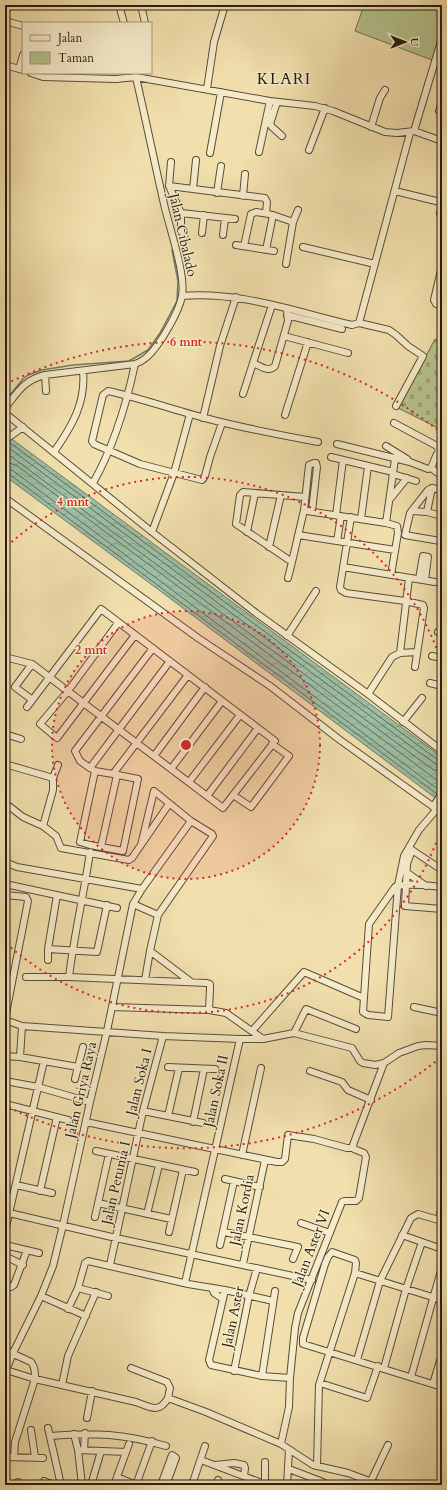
<svg xmlns="http://www.w3.org/2000/svg" width="447" height="1490" font-family="Cardo,serif">
  <defs>
    <pattern id="cemetery-stones" width="16" height="16" patternUnits="userSpaceOnUse"><rect width="16" height="16" fill="#b5c38e"/><path d="M2 7V4a2 2 0 0 1 4 0v3zM10 15v-3a2 2 0 0 1 4 0v3z" fill="#9ca779"/></pattern>
    <pattern id="water-waves" width="16" height="10" patternUnits="userSpaceOnUse"><rect width="16" height="10" fill="#9cbea5"/><path d="M0 5q4-4 8 0t8 0" fill="none" stroke="#86a38d"/></pattern>
  </defs>
  <rect width="100%" height="100%" fill="#f1e0ad"/>
  <filter id="stains"><feTurbulence type="fractalNoise" baseFrequency=".005" numOctaves="4"/><feColorMatrix values="0 0 0 0 .2 0 0 0 0 .09 0 0 0 0 .02 0 0 0 .5 -.17"/></filter>
  <radialGradient id="worn" r=".72"><stop offset=".6" stop-color="#630" stop-opacity="0"/><stop offset="1" stop-color="#630" stop-opacity=".3"/></radialGradient>
  <path fill="url(#cemetery-stones)" stroke="#6e7050" d="M435,339L442,344V430L398,408Z"/>
  <path fill="#b5c38e" stroke="#6e7050" d="M364,5H442V29L432,60L355,31Z"/>
  <path fill="url(#water-waves)" stroke="#6d7d6a" d="M5,434L442,757V803L163,593L5,476Z"/>
  <g fill="none" stroke-linecap="round" stroke-linejoin="round">
    <path stroke="#616d5b" stroke-width="1" d="M9,442L419,746L438,760H442
      M5,445L416,750L436,764L442,765
      M5,452L413,755L434,770L442,771
      M5,462L16,465L442,784
      M5,468L12,470L439,790
      M5,473L9,474L437,794"/>
    <path stroke="#6d7d6a" stroke-width="1.5" d="M132,73V74
      M5,401L23,379L28,375L42,370L73,365L129,361L148,350L160,333L177,301L178,281L172,250"/>
    <g stroke="#594d38" stroke-width="8">
      <path id="minor" d="M119,5L124,23
        M141,5L145,23
        M5,21L23,26
        M5,65L23,70
        M19,69L23,55
        M31,73L43,77L116,79L136,77L270,101L315,106L333,111L385,132L397,133L414,131L442,141
        M207,89L214,42L225,5
        M277,102L270,124L272,127L282,136
        M439,111L442,103
        M371,127L380,98L385,90
        M414,131L442,38
        M309,150L325,108
        M259,152L270,101
        M210,153L221,92
        M171,162L169,186L265,198L267,202L266,213
        M169,186L181,213L235,219
        M193,189L196,160
        M395,191L440,202L442,206L440,213
        M217,193L221,166
        M243,196L245,174
        M181,233V213
        M202,233L204,215
        M223,235L225,218
        M236,245L274,251
        M244,246L251,214L256,212L269,214
        M303,247L375,264
        M266,250L273,215L293,222
        M286,264L293,222L298,210
        M442,266L434,300L436,304L442,306
        M182,296C240,291 296,312 352,325L359,323L389,330L396,335L408,346L423,356L396,406
        M272,305L253,363C260,366 269,373 275,366L288,321L287,309
        M287,315L342,329
        M359,323L410,133
        M284,336L348,353
        M45,375L46,391
        M243,394L253,363
        M5,408C18,392 24,380 45,375L135,364C140,362 144,360 148,356C160,345 179,312 182,296C186,274 169,227 164,204C154,160 145,116 135,73
        M5,413L152,532L256,613L368,694L442,751
        M285,415L308,342
        M203,418L220,346L236,297
        M222,423L210,457L205,476L202,480L140,464L94,444L92,441L103,395L108,391C141,398 173,410 205,418C242,428 280,435 318,442
        M394,423L437,446L439,450L436,456
        M5,440L23,427
        M337,444L410,462L428,469L431,468L436,456L442,459
        M386,446L407,459
        M54,452C72,426 86,403 83,371
        M331,457L393,472
        M431,468L442,476
        M393,474L416,481
        M93,483C114,446 126,406 135,364
        M432,488L427,512L442,516
        M305,497L243,492L240,495L236,524L292,562L304,510L309,465L314,463H316L317,467L312,511
        M5,498L198,638L270,686L340,740L442,813
        M390,499L407,478
        M307,511L386,523L397,526L398,533L391,575
        M412,511L427,512
        M336,515L343,460
        M351,517L340,587L341,590L346,593L405,601L423,605L424,608L415,667
        M361,519L368,466
        M386,523L395,459
        M152,532L174,473L190,414
        M247,532L255,493
        M298,535L395,550
        M337,541L341,516
        M440,541L405,535L410,513L428,490L432,488L442,490
        M269,547L281,495
        M343,567L435,582
        M288,578L292,562
        M419,579L423,556L428,557L425,580
        M118,623L68,691L40,724L57,738L135,635
        M438,632L442,633
        M287,636L316,591
        M153,648L75,751L80,761L90,768L170,661
        M400,653L417,652
        M432,656L442,658
        M5,657L32,664L102,717L223,808L275,741L101,609L27,707
        M430,683L442,686
        M368,694L392,657L400,653L409,578
        M31,699L15,687L32,664
        M403,722L422,698
        M5,734L21,739
        M154,756L205,687
        M5,764L53,778
        M92,769L95,771L113,774L188,675
        M171,769L222,701
        M95,771L80,842L90,845L123,851L138,779L113,774
        M189,782L240,715
        M233,795L251,807L289,756L272,744
        M207,796L258,728
        M5,803L23,817L43,826L56,836L61,848L129,860L132,858L169,804
        M433,807L442,793
        M437,809L419,830L404,856L398,885L388,1017L368,1015L363,1012L369,924L395,887C406,882 430,886 442,887
        M43,826L53,790V778L58,765
        M141,845L154,791L191,821L212,834L213,836L158,915L150,951L145,980
        M101,847L117,775
        M5,862L17,867L142,889
        M442,870L412,850L407,864L405,906L442,909
        M406,872L426,886
        M5,884L117,908
        M5,895L26,897L28,901L8,1003
        M133,904L158,915
        M48,949L97,952L107,905
        M150,951L191,982
        M48,960V949L57,895
        M26,977H69L207,983L210,984V988L209,1010
        M69,977C74,935 84,894 90,852
        M5,1003H8L5,1020L22,1026L163,1036L240,1039H263L294,1033L352,1048L360,1061L363,1063L375,1065L384,1063L399,1053L418,1046L426,1045L442,1046
        M112,1007L209,1010L226,1013L263,1039
        M414,1007L442,1013
        M252,1031L304,972L364,998
        M294,1033L306,1009L356,1029
        M5,1056L20,1057L78,1067
        M20,1057L22,1026
        M168,1067L215,1069
        M310,1071L342,1082L348,1090L371,1100
        M75,1079L83,1047
        M5,1081L38,1087L90,1102
        M5,1104L68,1120
        M143,1111L203,1123
        M5,1112L7,1104
        M168,1116L179,1068
        M86,1122L277,1162H282L285,1159L288,1135L314,1139L347,1148H353
        M193,1122L204,1069
        M96,1151L195,1172
        M242,1155L261,1068
        M225,1179L260,1187
        M16,1185L52,1193
        M40,1191L57,1117
        M98,1203L171,1219
        M9,1213L116,1238L312,1280
        M147,1214L159,1165
        M95,1217L109,1154
        M438,1220L442,1208
        M301,1223L330,1233
        M5,1231L44,1061
        M169,1232L183,1170
        M224,1232L298,1247L293,1259
        M402,1235L442,1249
        M5,1245L39,1253
        M220,1245L234,1181
        M5,1256L23,1265
        M243,1264L265,1160
        M110,1265L143,1111L163,1036
        M355,1273L442,1300
        M185,1283L240,1039
        M5,1284L11,1287L14,1285L27,1250
        M78,1288L108,1296
        M212,1288L214,1293L223,1299
        M225,1290L209,1360L211,1365L262,1376L290,1378
        M41,1296L86,1316
        M68,1309L78,1288L85,1263L88,1261L188,1284L225,1290L273,1301
        M5,1350L31,1362C35,1367 35,1372 35,1379L15,1442L14,1457
        M357,1360L380,1281L411,1218L418,1214L442,1221
        M131,1368L167,1382L170,1388L168,1398
        M384,1368L406,1289L422,1242
        M6,1370L35,1379L136,1402C150,1407 159,1414 168,1398L206,1412L281,1444L313,1465L348,1473L380,1485
        M234,1371L249,1296L257,1268
        M5,1373L13,1353L41,1296L53,1266L63,1225L90,1102L107,1031L133,904L142,889L191,821
        M262,1376L275,1291
        M411,1377L442,1267
        M320,1383L367,1398L378,1366
        M433,1384L442,1354
        M62,1385L68,1356L96,1292
        M87,1418L92,1391
        M48,1428L61,1485
        M31,1430L35,1457
        M74,1434L78,1450L82,1485
        M51,1436C94,1432 124,1434 166,1446
        M281,1444L289,1407L290,1378L295,1328L298,1313L342,1202L344,1201H356L359,1198L366,1157L364,1153L354,1149L353,1145L384,1063
        M78,1450L126,1452
        M84,1450L85,1433
        M5,1457L43,1458
        M201,1460L267,1485
        M215,1465L234,1463L244,1465L245,1468L244,1476
        M317,1466L319,1385L355,1273L356,1263L355,1260L332,1252L328,1257L325,1264L303,1338V1344L442,1387
        M289,1469L323,1482
        M117,1477L136,1485
        M44,1481L53,1485
        M371,1481L388,1445
        M18,1482L19,1485
        M265,1484V1462
        M91,1485L101,1451
        M114,1485L129,1444
        M136,1485L152,1441
        M161,1485L172,1455L176,1458L166,1485
        M192,1485L205,1446
        M216,1485L218,1480
        M287,1485L289,1450"/>
    </g>
    <use href="#minor" stroke="#f6ebca" stroke-width="6"/>
  </g>
  <circle cx="186" cy="745" r="134" fill="#d62828" fill-opacity=".12"/>
  <g fill="none" stroke="#d62828" stroke-width="2" stroke-dasharray="2 4">
    <circle cx="186" cy="745" r="134"/>
    <path d="M442 826A268 268 0 0 1 7 944M7 546A268 268 0 0 1 442 664"/>
    <path d="M440 1058A403 403 0 0 1 6 1106M6 384A403 403 0 0 1 440 432"/>
  </g>
  <g text-anchor="middle" dominant-baseline="central" stroke-width="3" stroke-linejoin="round" paint-order="stroke">
    <g font-size="14" fill="#261c11" stroke="#f6ebca">
      <text transform="translate(183 235) rotate(77)">Jalan Cibalado</text>
      <text transform="translate(139 1082) rotate(-76)">Jalan Soka I</text>
      <text transform="translate(81 1090) rotate(-77)">Jalan Griya Raya</text>
      <text transform="translate(216 1091) rotate(-78)">Jalan Soka II</text>
      <text transform="translate(116 1183) rotate(-77)">Jalan Petunia I</text>
      <text transform="translate(242 1210) rotate(-78)">Jalan Kordia</text>
      <text transform="translate(311 1248) rotate(-69)">Jalan Aster VI</text>
      <text transform="translate(233 1317) rotate(-78)">Jalan Aster</text>
    </g>
    <g font-size="16" letter-spacing="1" fill="#261c11" stroke="#f6ebca">
      <text x="284" y="79">KLARI</text>
    </g>
  </g>
  <circle cx="186" cy="745" r="6" fill="#d62828" stroke="#f6ebca" stroke-width="2"/>
  <g font-size="12" text-anchor="middle" font-weight="bold" fill="#d62828" stroke="#f6ebca" stroke-width="3" stroke-linejoin="round" paint-order="stroke">
    <text x="186" y="346">6 mnt</text>
    <text x="73" y="506">4 mnt</text>
    <text x="91" y="654">2 mnt</text>
  </g>
  <rect width="447" height="1490" fill="none" stroke="#f1e0ad" stroke-width="20"/>
  <rect x="6" y="6" width="435" height="1478" fill="none" stroke="#261c11" stroke-width="2"/>
  <rect x="10" y="10" width="427" height="1470" fill="none" stroke="#261c11"/>
  <rect x="22" y="22" width="130" height="52" fill="#f6ebca" stroke="#a39880"/>
  <rect x="30" y="35" width="20" height="6" fill="#f6ebca" stroke="#a39880"/>
  <text x="58" y="42" font-size="12" fill="#261c11">Jalan</text>
  <rect x="30" y="52" width="20" height="12" fill="#b5c38e" stroke="#a39880"/>
  <text x="58" y="62" font-size="12" fill="#261c11">Taman</text>
  <g transform="translate(405 42) rotate(90)" stroke="#f6ebca" stroke-width="3" paint-order="stroke">
  <path d="M0-3L7 15L0 10L-7 15Z" fill="#261c11"/>
  <text y="-6" font-size="11" font-weight="bold" text-anchor="middle" fill="#261c11">U</text>
  </g>
  <rect width="100%" height="100%" filter="url(#stains)"/>
  <rect width="100%" height="100%" fill="url(#worn)"/>
</svg>
